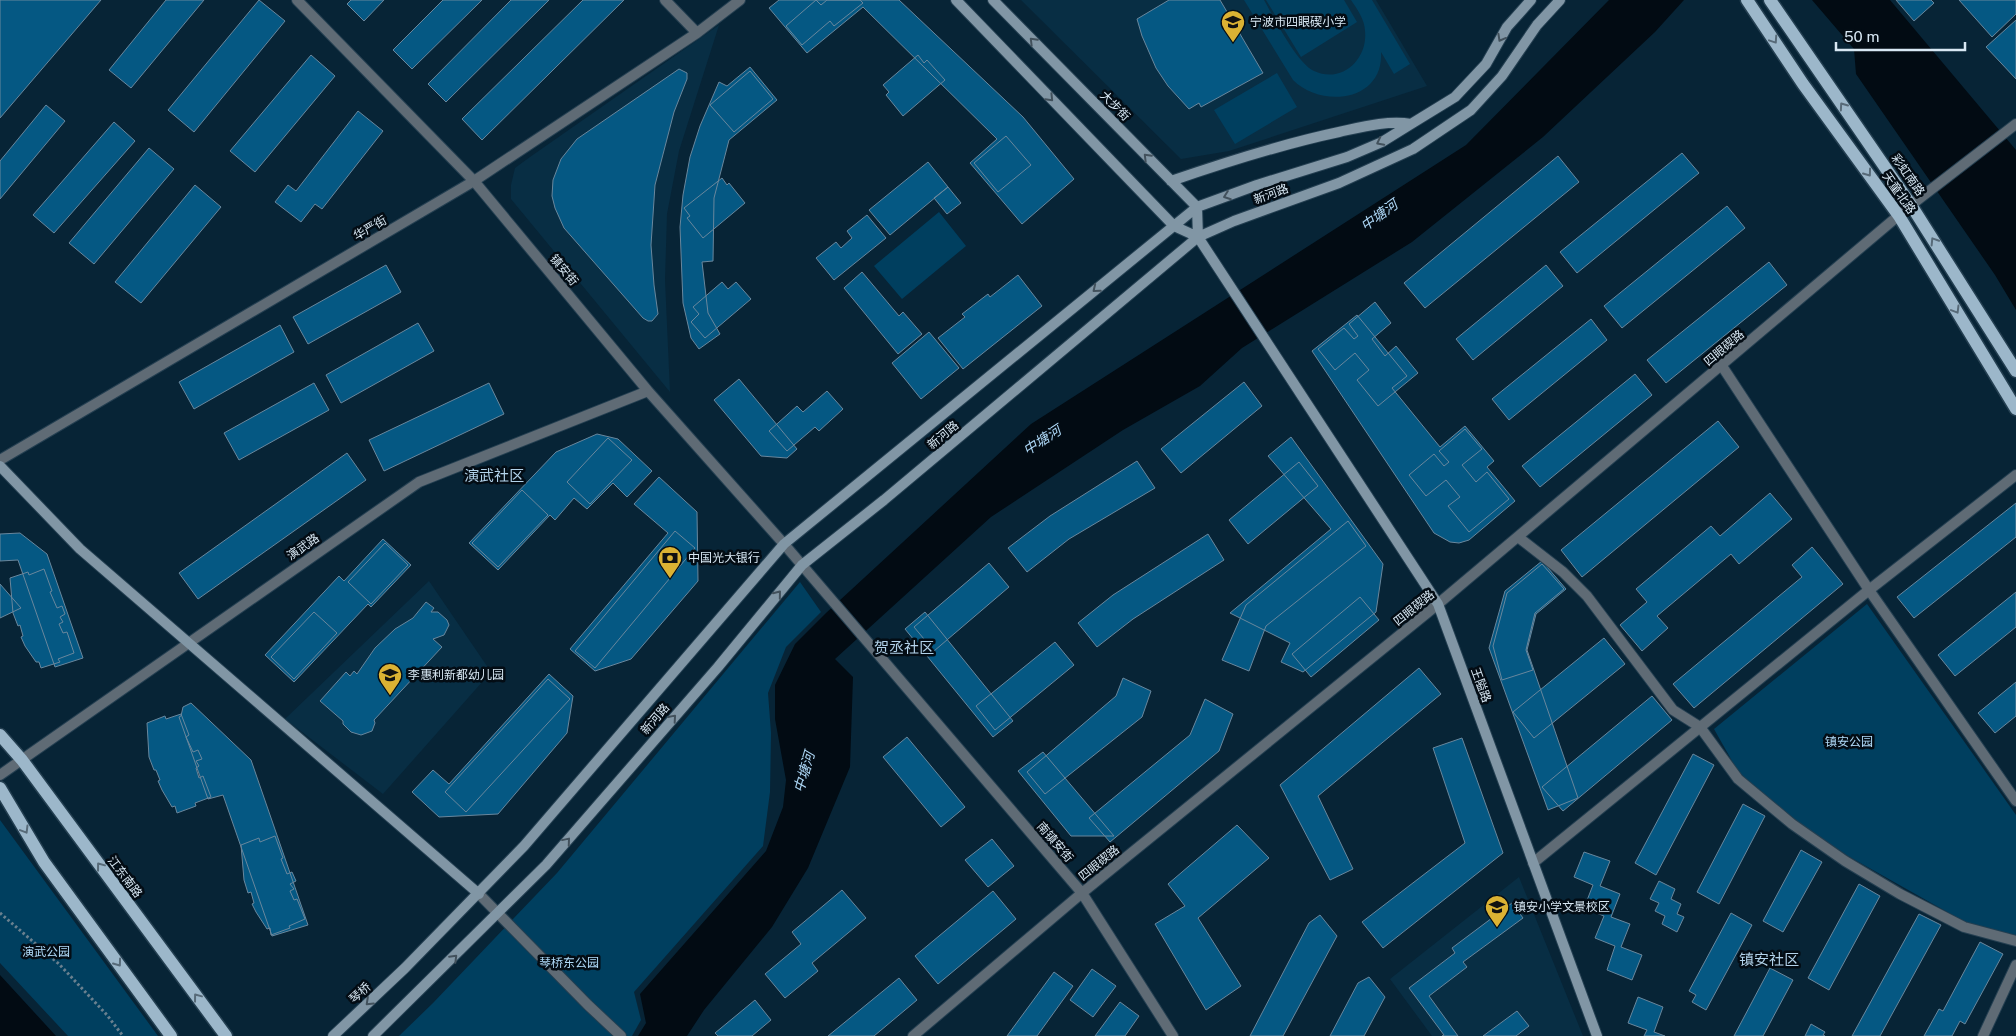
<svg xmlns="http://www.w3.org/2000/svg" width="2016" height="1036" font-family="'Public Sans','Noto Sans SC',sans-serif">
  <rect width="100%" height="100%" fill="#072436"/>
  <path fill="#082e44" d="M1021,0H1376L1427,86L1229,151L1181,159Z
    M719,25L679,151L667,214L665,280L670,392L511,199V185L515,168L530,157Z
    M429,581L491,672L383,794L285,719Z
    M1519,877L1583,1036H1432L1390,979Z"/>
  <path fill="#003f5f" d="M1244,0H1264C1274,18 1297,63 1314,71C1342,84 1368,59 1365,31C1365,20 1357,9 1351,0H1372L1410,64L1394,74L1381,52C1384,101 1322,109 1293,80Z
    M1266,0H1344L1357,22L1301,57Z
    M1277,73L1297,107L1235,144L1214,110Z
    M939,212L966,246L902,299L874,266Z
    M800,582L821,612L786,647L768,693L771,733L770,792L763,846L634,992L641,1020L632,1036H399L433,1003L557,873Z
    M1867,604L2016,815V936L1965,922L1848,856L1794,819L1740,775L1714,729Z
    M0,820L158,1036H68L0,963Z"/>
  <path fill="#020b13" d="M1609,0H1684L1655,32L1543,137L1412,242L1242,348L1200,386L1123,430L991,517L835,659L853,677L850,767L808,868L772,927L704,1010L687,1036H638L646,1023L640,994L766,851L783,807L786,780L775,719V685L795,644L826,613L1031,424L1466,145Z
    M1812,0H1890L2016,150V310L1995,275L1856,74L1854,49Z
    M0,975L56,1036H0Z"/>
  <path fill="#055883" stroke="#69879d" d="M0,0H101L0,118Z
    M166,0H204L131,88L109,70Z
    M259,0L285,21L194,132L168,110Z
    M351,0H384L364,21L347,4Z
    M443,0H482L412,69L393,50Z
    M511,0H549L446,102L428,84Z
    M583,0H624L482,140L462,119Z
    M779,0H899L1023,117L1074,179L1022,224L970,163L997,139L863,7L807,53L769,8Z
    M816,0L821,5L827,0H860L863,3L834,26L830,21L802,45L786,26Z
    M1169,0H1220L1263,73L1201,107L1199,103L1189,109L1168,86L1156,68L1142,36L1137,19Z
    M1896,0H1931L1934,3L1914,21Z
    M1959,0H2016V14L1992,37Z
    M2016,20V79L1986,47Z
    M311,55L335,76L255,172L230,151Z
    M918,55L924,63L927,60L945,80L903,116L886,95L889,92L883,85Z
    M750,67L777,100L729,140L714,198L713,261L702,262L708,313L720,334L699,349L691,338L683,303L680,227L683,195L690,157L700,126L719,82L727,86Z
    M679,69L687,73V79L674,112L655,185L651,245L654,285L658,314L652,321H648L643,318L564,228L555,208L552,196L553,180L561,159L577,139Z
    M750,71L773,99L734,132L710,105Z
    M46,105L65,121L0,199V161Z
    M358,111L383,131L322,209L315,204L301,222L275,202L288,185L296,191Z
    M114,122L135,141L54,233L33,215Z
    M1006,136L1031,165L998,192L974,163Z
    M149,148L174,169L94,264L69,243Z
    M1682,153L1699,173L1577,273L1560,252Z
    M1558,156L1579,182L1425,308L1404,283Z
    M928,162L948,187L890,235L869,210Z
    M722,178L727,185L729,183L745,203L703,238L687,218L690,216L684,208Z
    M195,185L221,207L141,303L115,282Z
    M948,187L961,203L947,214L934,198Z
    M1727,206L1745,228L1622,328L1604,306Z
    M867,215L886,238L834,280L816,258L836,242L841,248L852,238L847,231Z
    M1769,262L1787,285L1666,383L1647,360Z
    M386,265L401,292L308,344L293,317Z
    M1546,265L1563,286L1473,360L1456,339Z
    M862,272L899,316L903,312L922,334L898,354L844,288Z
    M1018,275L1042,306L963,369L938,338L965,317L962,314L988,294L990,297Z
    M722,282L728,289L736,282L751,299L705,338L691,322L699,314L693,307Z
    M1375,302L1391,323L1372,339L1385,356L1396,346L1418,373L1378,406L1357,380L1369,370L1355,353L1335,370L1318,349L1344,328L1354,339L1358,336L1349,324Z
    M1357,315L1407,376L1392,388L1440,447L1465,426L1494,461L1487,467L1515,501L1469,540L1459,543L1450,542L1434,533L1312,351Z
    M1591,319L1607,340L1509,420L1492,399Z
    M418,323L434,351L341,403L326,375Z
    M280,325L294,352L194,409L179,382Z
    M929,332L959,368L921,399L892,363Z
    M1635,374L1652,395L1540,487L1522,466Z
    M739,379L797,449L787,458L761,456L714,400Z
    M1244,382L1262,406L1181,473L1161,449Z
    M314,383L329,410L239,460L224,433Z
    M489,383L504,414L384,471L369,440Z
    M827,391L843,409L819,431L815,427L787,451L769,431L797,406L803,412Z
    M1718,421L1739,447L1582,577L1561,550Z
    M1465,429L1482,449L1462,465L1476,482L1487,472L1509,499L1469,532L1448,506L1460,497L1446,480L1426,496L1409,475L1434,454L1444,466L1449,462L1439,451Z
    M597,434L618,439L652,471L627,497L613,483L587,509L574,498L555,520L550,515L498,570L469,543L556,452Z
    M1291,437L1383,564L1376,612L1303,672L1281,662L1290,643L1230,613L1331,529L1268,456Z
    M608,438L632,460L590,504L567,482Z
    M347,453L366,480L198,599L179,573Z
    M1137,461L1155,488L1069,539L1027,572L1008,548L1050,516Z
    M1299,462L1318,486L1248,544L1229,520Z
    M659,477L697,512L698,581L631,659L595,671L570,649L668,533L634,504Z
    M522,490L548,515L498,567L472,543Z
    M1770,493L1792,519L1739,564L1731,554L1657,616L1668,628L1642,651L1620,625L1647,602L1636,589L1711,526L1720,536Z
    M2016,503V537L1914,618L1897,597Z
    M1348,521L1366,546L1266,626L1249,671L1222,660L1246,605Z
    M675,531L695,548L595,668L575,651Z
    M20,533L47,554L83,658L55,667L18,560L0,561V534Z
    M1208,534L1224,560L1133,619L1097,647L1078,623L1113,595Z
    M383,539L411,565L371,607L368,604L294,682L265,655L339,576L344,581Z
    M385,543L408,565L371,604L348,582Z
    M1812,547L1843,584L1694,708L1673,684L1802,577L1792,565Z
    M1542,561L1566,589L1536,614L1527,650L1578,798L1548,810L1489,648L1505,591Z
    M989,563L1009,587L934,651L914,627Z
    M1542,564L1564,589L1535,613L1526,650L1533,670L1502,680L1493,646L1507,593Z
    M44,569L52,591L50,592L57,608L62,606L65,614L60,617L63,622L59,624L63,633L67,632L74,653L58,659L60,662L41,668L39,662H36L25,646L21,637L23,636L20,625L18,626L13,613L10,578L28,572L29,575Z
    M0,584L21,608L0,618Z
    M2016,592V627L1955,676L1938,655Z
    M1360,597L1379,620L1311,677L1292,654Z
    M426,602L434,608L431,612H438L447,620L449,625L444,635L433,639L442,647L374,720L375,723L372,731L361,735L351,732L343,724V721L320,701L346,672L350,676L354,671L357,674L375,648L395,629L413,618Z
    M314,612L337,633L294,679L271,657Z
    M925,612L1013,721L993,737L905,629Z
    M1604,638L1625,664L1534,738L1513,712Z
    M1055,642L1074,665L995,730L976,706Z
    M1419,668L1441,694L1318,796L1353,869L1330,880L1280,785Z
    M549,674L573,696L567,733L498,814L439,817L412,792L433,770L449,784Z
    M1123,678L1151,691L1142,717L1045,794L1027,772L1116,696Z
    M548,679L570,699L466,812L445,792Z
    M2016,682V716L1995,733L1978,713Z
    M1652,696L1672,720L1563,811L1542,787Z
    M1205,699L1233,714L1219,751L1110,842L1089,818L1190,735Z
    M191,703L251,760L308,925L272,936L223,795L208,799L179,717L181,716L183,707Z
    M181,714L189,735L186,737L193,752L198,750L202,759L196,761L199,766L196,768L199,778L203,776L211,797L195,803L196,806L177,813L175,806L172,807L162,790L158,781L160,780L156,770H154L149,757L147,723L165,716L166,719Z
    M907,737L965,807L941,827L883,757Z
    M1462,738L1503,853L1383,948L1362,922L1465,843L1433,748Z
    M1043,752L1114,836H1071L1018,771Z
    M1693,754L1714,765L1656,875L1635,863Z
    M1743,804L1765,816L1719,904L1697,892Z
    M1237,825L1269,858L1198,918L1241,986L1206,1010L1155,924L1185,906L1168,884Z
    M275,836L283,858L281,859L287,874L292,872L296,881L290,884L294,889L290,891L294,900L297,899L305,919L289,926L290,928L271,935L270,928L267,929L256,912L252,904L254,903L251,892L248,893L244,880L241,845L259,838L260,842Z
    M992,839L1014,866L988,887L965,860Z
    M1801,850L1822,862L1783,932L1763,921Z
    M1584,852L1610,861L1600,886L1620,894L1611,917L1630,924L1621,947L1642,955L1632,980L1607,970L1615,946L1595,938L1604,916L1584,908L1593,885L1574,877Z
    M1659,881L1675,889L1671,899L1681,904L1677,914L1684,917L1677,932L1662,924L1665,916L1655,911L1659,903L1650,899Z
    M1859,884L1880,896L1829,990L1808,978Z
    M842,890L866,918L812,963L818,971L785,998L765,974L801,944L792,932Z
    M993,891L1016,919L938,984L915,956Z
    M1512,903L1523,918L1463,962L1467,967L1429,996L1458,1036H1442L1444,1035L1409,988L1455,953L1452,948Z
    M1731,913L1752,925L1706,1010L1692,1002L1696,995L1689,991Z
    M1919,914L1941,925L1880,1036H1852Z
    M1320,915L1337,936L1283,1036H1250L1309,923Z
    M1980,942L2003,954L1965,1024L1960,1021L1952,1036H1924L1939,1009L1943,1011Z
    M1770,968L1793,980L1763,1036H1734Z
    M1092,969L1116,986L1093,1017L1070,1000Z
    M1054,972L1073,986L1037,1036H1007Z
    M1369,977L1385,997L1364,1036H1330L1358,983Z
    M899,978L917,1000L874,1036H828Z
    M1638,997L1663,1007L1654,1032L1665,1036H1644L1647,1030L1628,1023Z
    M755,1000L771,1020L752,1036H718L715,1033Z
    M1120,1002L1139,1016L1125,1036H1095Z
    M1517,1011L1529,1026L1516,1036H1483Z
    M1811,1024L1825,1032L1823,1035L1825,1036H1805Z"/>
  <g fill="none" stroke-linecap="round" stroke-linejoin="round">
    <g stroke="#243f51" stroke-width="12">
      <path id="street" d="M297,0L474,181L648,391L784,544L1082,893L1173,1036
        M665,0L697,33
        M1722,366L1869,590L2016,801
        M0,460L474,181L697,33L740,0
        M1518,537L1563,572L1587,596L1673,710L1700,727L1738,779L1792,824L1845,861L1900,894L1964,927L2016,941
        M0,775L419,482L648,391
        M1533,863L1869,590L2016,475
        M479,894L588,1005L621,1036
        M913,1036L1082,893L1438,604L1911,205L2016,124
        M1983,1036L2016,965"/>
    </g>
    <g stroke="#243f51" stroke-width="12">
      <path id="secondary" d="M956,0L1174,226L1198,237L1438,604L1597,1036
        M993,0L1197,207L1198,237
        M1171,181C1226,162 1282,144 1339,132C1362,127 1388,120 1411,124
        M0,466L80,549L479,894
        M333,1036L405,968L524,846L784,544L1197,207L1257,185L1347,157L1382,142L1411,124L1455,97L1486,64L1507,27L1531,0
        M373,1036L546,865L718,667L802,565L884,500L1198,237L1234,221L1339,183L1413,149L1471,110L1502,76L1537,25L1560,0"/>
    </g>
    <g stroke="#243f51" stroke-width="15">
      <path id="primary" d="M1747,0L1803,84L1899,216L2016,409
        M1770,0L1911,205L2016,371
        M0,735L22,760L226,1036
        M0,788L44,862L171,1036"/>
    </g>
    <path stroke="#69808f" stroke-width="3" stroke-dasharray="2.5 2.5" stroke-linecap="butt" d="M0,913L59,964L107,1015L123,1036"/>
    <use href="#street" stroke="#5f6b75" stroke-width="10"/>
    <use href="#secondary" stroke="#8196a5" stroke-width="10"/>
    <use href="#primary" stroke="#9cb7ca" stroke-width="12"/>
  </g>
  <defs><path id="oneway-chevron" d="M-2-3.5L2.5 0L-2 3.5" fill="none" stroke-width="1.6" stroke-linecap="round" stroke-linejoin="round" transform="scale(1.25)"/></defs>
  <g stroke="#42515c">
    <use href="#oneway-chevron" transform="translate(1501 38) rotate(119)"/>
    <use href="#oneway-chevron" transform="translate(1033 41) rotate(-135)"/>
    <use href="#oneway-chevron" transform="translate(1050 98) rotate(46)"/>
    <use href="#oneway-chevron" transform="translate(1380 142) rotate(153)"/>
    <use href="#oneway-chevron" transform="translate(1147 157) rotate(-135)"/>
    <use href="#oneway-chevron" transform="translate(1227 196) rotate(160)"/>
    <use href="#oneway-chevron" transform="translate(1096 289) rotate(141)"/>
    <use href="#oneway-chevron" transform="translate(778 594) rotate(-51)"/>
    <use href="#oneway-chevron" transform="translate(673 718) rotate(-49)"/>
    <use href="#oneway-chevron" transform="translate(567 841) rotate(-50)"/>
    <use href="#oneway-chevron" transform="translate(454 958) rotate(-45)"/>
    <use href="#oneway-chevron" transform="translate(369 1002) rotate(137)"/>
  </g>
  <g stroke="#576a78">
    <use href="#oneway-chevron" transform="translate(1774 40) rotate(56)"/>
    <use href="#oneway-chevron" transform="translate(1843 106) rotate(-125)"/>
    <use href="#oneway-chevron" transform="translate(1868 173) rotate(54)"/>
    <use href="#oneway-chevron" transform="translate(1934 241) rotate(-122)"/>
    <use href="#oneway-chevron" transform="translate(1956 310) rotate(59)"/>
    <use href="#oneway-chevron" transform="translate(25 830) rotate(59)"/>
    <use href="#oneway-chevron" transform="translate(100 866) rotate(-127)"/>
    <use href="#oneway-chevron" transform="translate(118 963) rotate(54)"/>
    <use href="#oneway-chevron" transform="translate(197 997) rotate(-127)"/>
  </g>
  <defs>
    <g id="school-pin" transform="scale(1.25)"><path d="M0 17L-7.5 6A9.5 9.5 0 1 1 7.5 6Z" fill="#dbb233" stroke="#030c14"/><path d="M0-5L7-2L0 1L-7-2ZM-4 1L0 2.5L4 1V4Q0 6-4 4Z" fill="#111"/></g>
    <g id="bank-pin" transform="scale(1.25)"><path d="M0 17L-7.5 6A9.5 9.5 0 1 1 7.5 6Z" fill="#dbb233" stroke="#030c14"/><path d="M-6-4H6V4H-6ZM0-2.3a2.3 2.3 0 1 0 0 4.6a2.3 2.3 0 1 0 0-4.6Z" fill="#111"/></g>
  </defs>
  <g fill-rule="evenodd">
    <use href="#school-pin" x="1233" y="22"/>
    <use href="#bank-pin" x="670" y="558"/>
    <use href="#school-pin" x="390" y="675"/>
    <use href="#school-pin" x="1497" y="907"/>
  </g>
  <g text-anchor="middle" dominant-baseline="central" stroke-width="5" stroke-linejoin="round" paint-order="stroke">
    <g font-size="12" fill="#d8e8f4" stroke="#030c14" text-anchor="start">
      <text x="1250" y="22">宁波市四眼碶小学</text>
      <text x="688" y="558">中国光大银行</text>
      <text x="408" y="675">李惠利新都幼儿园</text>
      <text x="1514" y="907">镇安小学文景校区</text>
    </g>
    <g font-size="12" fill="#d8e8f4" stroke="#030c14">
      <text transform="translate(1115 106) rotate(45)">大步街</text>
      <text transform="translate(1908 175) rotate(55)">彩虹南路</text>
      <text transform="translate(1899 193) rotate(55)">天童北路</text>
      <text transform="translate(1271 194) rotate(-20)">新河路</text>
      <text transform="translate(370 228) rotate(-30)">华严街</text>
      <text transform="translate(564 270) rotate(50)">镇安街</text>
      <text transform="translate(1724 348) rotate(-40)">四眼碶路</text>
      <text transform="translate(943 435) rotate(-40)">新河路</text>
      <text transform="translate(303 547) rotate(-35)">演武路</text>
      <text transform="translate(1414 608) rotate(-39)">四眼碶路</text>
      <text transform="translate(1481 685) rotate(70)">王隘路</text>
      <text transform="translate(655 719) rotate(-49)">新河路</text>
      <text transform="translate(1055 842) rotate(49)">南镇安街</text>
      <text transform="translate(1099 863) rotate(-39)">四眼碶路</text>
      <text transform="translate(125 877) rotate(53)">江东南路</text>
      <text transform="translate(360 993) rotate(-43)">琴桥</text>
    </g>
    <g font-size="12" fill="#b1dcfa" stroke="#030c14">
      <text x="1849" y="742">镇安公园</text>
      <text x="46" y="952">演武公园</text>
      <text x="569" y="963">琴桥东公园</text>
    </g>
    <g font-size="14" font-style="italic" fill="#add7f6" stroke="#030c14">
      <text transform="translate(1379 215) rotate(-36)">中塘河</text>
      <text transform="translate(1042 440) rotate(-33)">中塘河</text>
      <text transform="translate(804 772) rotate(-74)">中塘河</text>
    </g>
    <g font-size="15" fill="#b2d2ea" stroke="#030c14">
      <text x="494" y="475">演武社区</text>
      <text x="904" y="647">贺丞社区</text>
      <text x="1769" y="959">镇安社区</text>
    </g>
  </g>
  <path d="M1836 42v8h129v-8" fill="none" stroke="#d8e8f4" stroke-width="2.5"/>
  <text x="1844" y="42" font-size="15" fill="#d8e8f4" stroke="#030c14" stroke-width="4" paint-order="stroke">50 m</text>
</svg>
